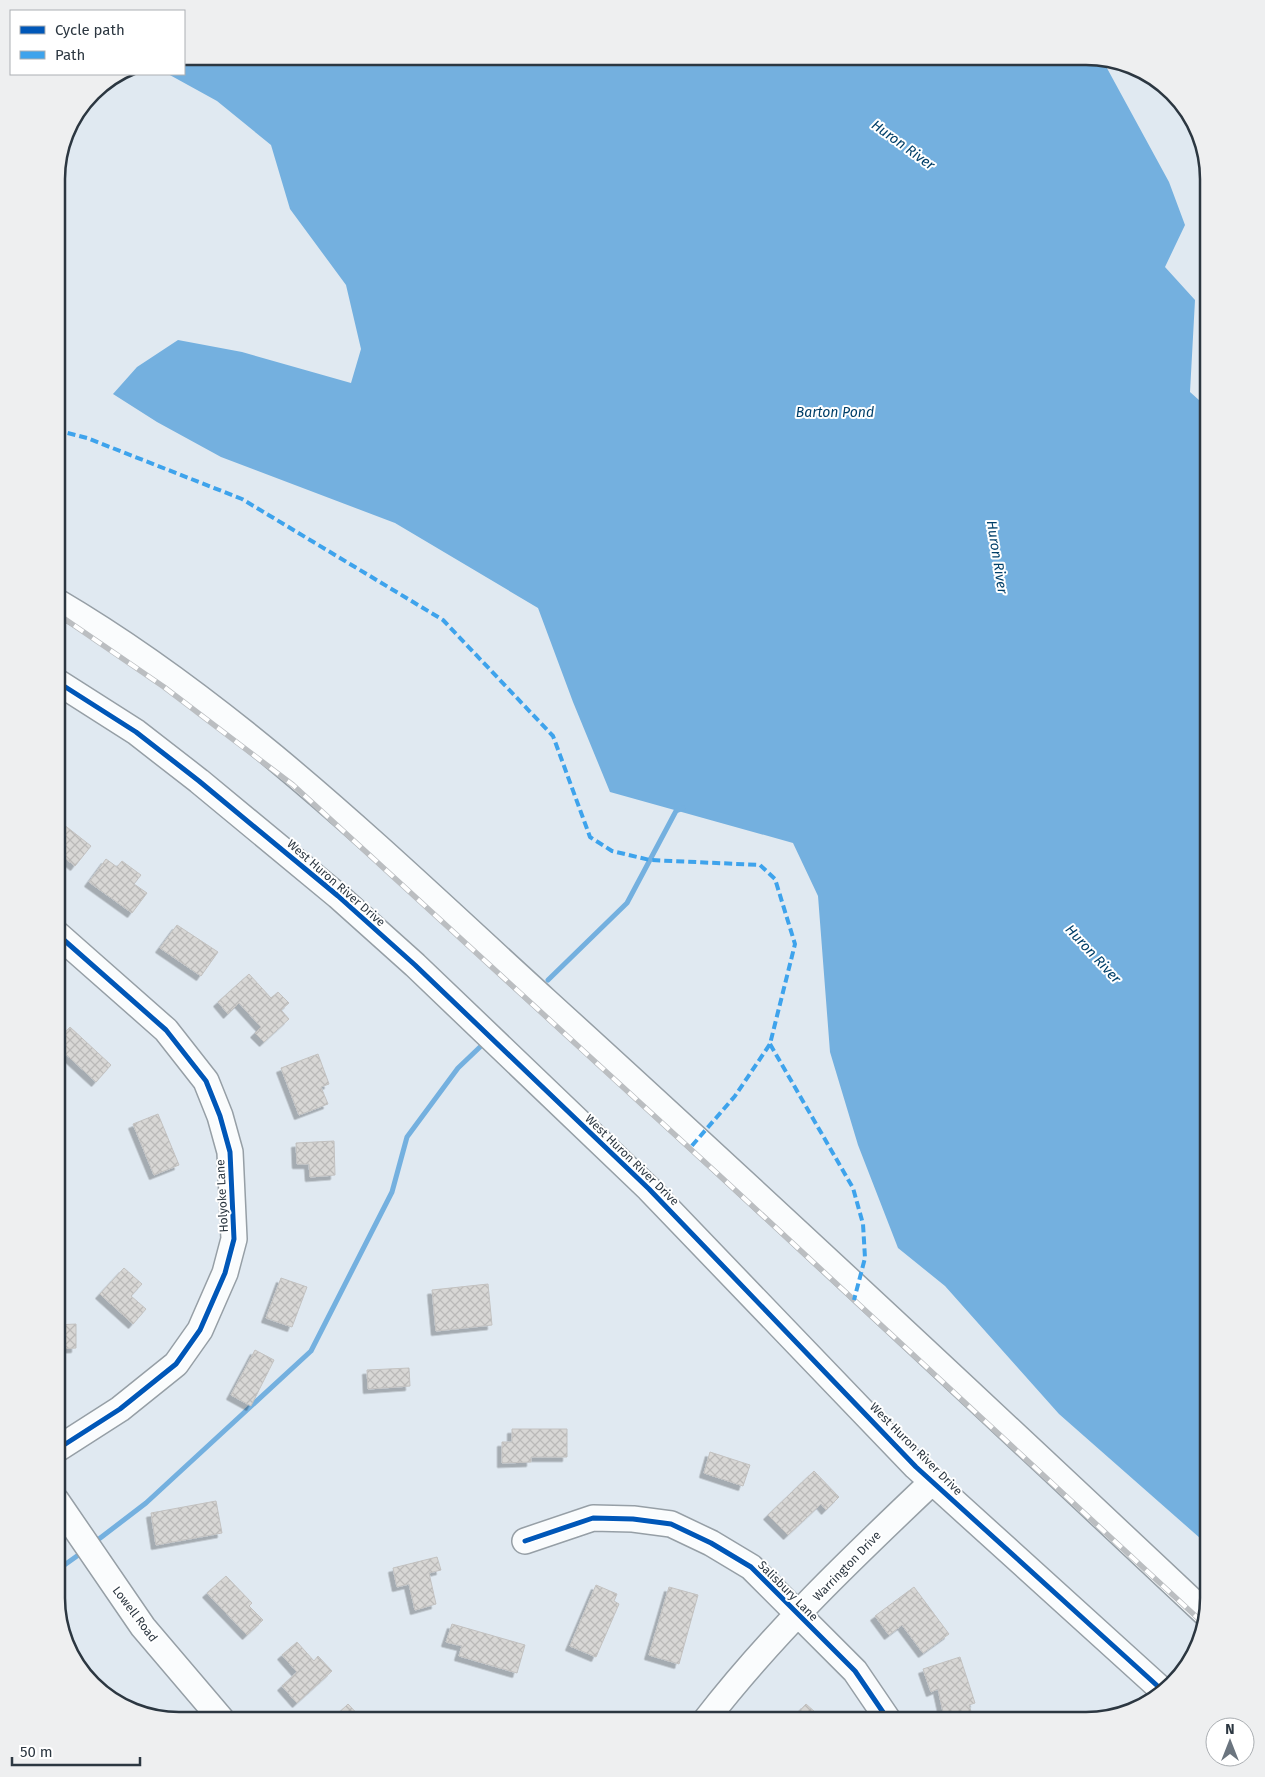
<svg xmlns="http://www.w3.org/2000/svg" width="1265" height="1777" font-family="'Fira Sans',sans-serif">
  <defs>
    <pattern id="building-cross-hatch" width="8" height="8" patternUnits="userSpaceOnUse" patternTransform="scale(1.25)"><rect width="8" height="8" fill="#d8d7d5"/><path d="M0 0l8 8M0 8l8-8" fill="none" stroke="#bab9b8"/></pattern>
    <filter id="shadow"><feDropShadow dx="-4.5" dy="4.5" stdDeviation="0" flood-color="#0004"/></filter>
  </defs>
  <rect width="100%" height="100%" fill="#e0e9f1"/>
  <path fill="#74b0df" d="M184,56H1094L1102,59L1169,182L1185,225L1165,267L1195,300L1190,392L1209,409V1546L1059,1414L945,1286L898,1248L858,1145L830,1052L818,896L793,843L610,792L573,702L538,608L395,523L221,457L157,422L113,394L137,367L178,340L242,352L351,383L361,349L346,285L290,209L271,145L217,101L168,74H184Z"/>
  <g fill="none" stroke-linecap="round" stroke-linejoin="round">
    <path stroke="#74b0df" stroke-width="5" d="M548,980L627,903L676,811L683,808
      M95,1542L146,1503L311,1351L392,1192L407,1137L458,1068L480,1047
      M56,1571L84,1551"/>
  </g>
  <path fill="url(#building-cross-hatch)" stroke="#c2c1c0" filter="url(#shadow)" d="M63,824L91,846L75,866L56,851V828L58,830Z
    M106,859L117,867L122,861L141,875L134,884L147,893L132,913L89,882Z
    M177,925L218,952L201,976L160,948Z
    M249,974L271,998L278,992L289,1003L281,1010L289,1019L264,1042L255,1033L261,1027L239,1003L228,1014L218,1002Z
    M70,1027L111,1065L96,1082L56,1045V1042Z
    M318,1054L329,1084L321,1087L328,1104L299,1115L281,1068Z
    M158,1114L179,1165L154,1175L133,1124Z
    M334,1141L335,1175L310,1177L309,1164H297L296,1143Z
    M124,1268L142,1284L131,1296L146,1309L133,1324L100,1294Z
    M281,1278L307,1287L292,1327L266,1318Z
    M488,1284L492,1325L436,1331L432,1290Z
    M76,1324V1348L56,1349V1325Z
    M255,1350L274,1360L251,1406L231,1395Z
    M409,1368L410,1386L368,1389L367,1370Z
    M512,1429H567V1457H531V1462L502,1463V1442H512Z
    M710,1452L750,1465L743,1486L704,1473Z
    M814,1471L839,1497L826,1510L821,1504L788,1535L768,1515Z
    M216,1501L222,1533L156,1545L151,1513Z
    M437,1557L441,1570L429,1573L436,1604L415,1610L409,1584L397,1587L393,1568Z
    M226,1576L252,1603L249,1606L263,1620L247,1635L207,1593Z
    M596,1585L617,1594L614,1601L619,1604L596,1657L570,1646Z
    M669,1587L698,1595L679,1664L649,1655Z
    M914,1587L949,1634L923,1653L902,1625L889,1635L875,1616Z
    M452,1624L525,1645L517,1673L459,1656L462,1646L446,1642Z
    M297,1642L314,1661L318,1656L332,1671L297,1703L282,1686L297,1672L282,1655Z
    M960,1657L975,1703L969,1705L974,1721H945L938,1689L931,1692L923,1669Z
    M128,1700L143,1712L123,1706Z
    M348,1704L364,1721H330Z
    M806,1704L824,1720L823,1721H790Z"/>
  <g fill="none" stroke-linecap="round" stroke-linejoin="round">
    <g stroke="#969fa6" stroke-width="28">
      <path id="minor" d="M56,601C238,708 390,859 545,1000C767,1202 986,1407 1205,1613
        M56,681L136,732L199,781L338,896L415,965L649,1189L916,1467L1162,1690
        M56,1450L120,1409L176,1364L200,1330L225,1273L234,1239L230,1152L220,1116L206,1081L166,1030L56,933
        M56,1500L143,1627L223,1721
        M525,1541L593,1518L633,1519L671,1524L711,1543L751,1567L855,1671L889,1721
        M705,1721C772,1634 853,1557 932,1482"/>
    </g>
    <use href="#minor" stroke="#fafcfd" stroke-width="25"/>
    <g stroke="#bbbec1" stroke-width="5.5">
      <path id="rail" d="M56,613L164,687L293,785L720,1176L1202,1622"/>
    </g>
    <use href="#rail" stroke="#fff" stroke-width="4" stroke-dasharray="11" stroke-linecap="butt"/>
    <path stroke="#3ea3ec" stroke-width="4" stroke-dasharray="8 4" stroke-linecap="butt" d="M56,430L87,438L242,499L443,620L553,736L590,837L612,851L650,860L760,865L775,879L795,944L770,1044L735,1096L690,1148
      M770,1044L853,1188L863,1224L865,1258L854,1300"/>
    <g stroke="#fff" stroke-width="8">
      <path id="cycleway" d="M56,681L136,732L199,781L338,896L415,965L649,1189L916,1467L1162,1690
        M56,1450L120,1409L176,1364L200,1330L225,1273L234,1239L230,1152L220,1116L206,1081L166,1030L56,933
        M525,1541L593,1518L633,1519L671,1524L711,1543L751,1567L855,1671L889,1721"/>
    </g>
    <use href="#cycleway" stroke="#0057b8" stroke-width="5"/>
  </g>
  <g text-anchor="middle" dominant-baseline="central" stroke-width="4" stroke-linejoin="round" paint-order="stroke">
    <g font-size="12" fill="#2c3741" stroke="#fff">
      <text transform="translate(336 883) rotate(41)">West Huron River Drive</text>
      <text transform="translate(632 1160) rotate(44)">West Huron River Drive</text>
      <text transform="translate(222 1196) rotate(-93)">Holyoke Lane</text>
      <text transform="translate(916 1449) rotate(45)">West Huron River Drive</text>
      <text transform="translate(847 1566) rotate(-46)">Warrington Drive</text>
      <text transform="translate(788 1591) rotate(45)">Salisbury Lane</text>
      <text transform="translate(135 1614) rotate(53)">Lowell Road</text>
    </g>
    <g font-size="14" font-style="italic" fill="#003f69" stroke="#fff">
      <text transform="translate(903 145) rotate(36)">Huron River</text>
      <text x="835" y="412">Barton Pond</text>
      <text transform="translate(997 557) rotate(81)">Huron River</text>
      <text transform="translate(1093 954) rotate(47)">Huron River</text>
    </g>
  </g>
  <path d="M0 0H1265V1777H0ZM179 65H1086A114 114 0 0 1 1200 179V1598A114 114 0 0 1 1086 1712H179A114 114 0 0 1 65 1598V179A114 114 0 0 1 179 65Z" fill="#eeeff0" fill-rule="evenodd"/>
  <path fill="none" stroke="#2c3741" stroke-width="2.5" d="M179 65H1086A114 114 0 0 1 1200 179V1598A114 114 0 0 1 1086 1712H179A114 114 0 0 1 65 1598V179A114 114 0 0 1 179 65Z"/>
  <rect x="10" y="10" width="175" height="65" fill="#ffffff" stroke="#abafb3"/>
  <rect x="20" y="26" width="25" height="8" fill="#0057b8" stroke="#abafb3"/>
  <text x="55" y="35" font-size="15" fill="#2c3741">Cycle path</text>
  <rect x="20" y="51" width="25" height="8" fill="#3ea3ec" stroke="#abafb3"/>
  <text x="55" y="60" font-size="15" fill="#2c3741">Path</text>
  <g transform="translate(1230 1742)"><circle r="24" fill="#ffffff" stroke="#abafb3"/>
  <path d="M0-4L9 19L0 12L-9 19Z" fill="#6b757f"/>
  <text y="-8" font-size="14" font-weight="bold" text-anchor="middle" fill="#2c3741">N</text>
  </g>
  <path d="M12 1757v8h128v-8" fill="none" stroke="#2c3741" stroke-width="2.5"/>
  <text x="20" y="1757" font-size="15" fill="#2c3741" stroke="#ffffff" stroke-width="4" paint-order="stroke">50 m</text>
</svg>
